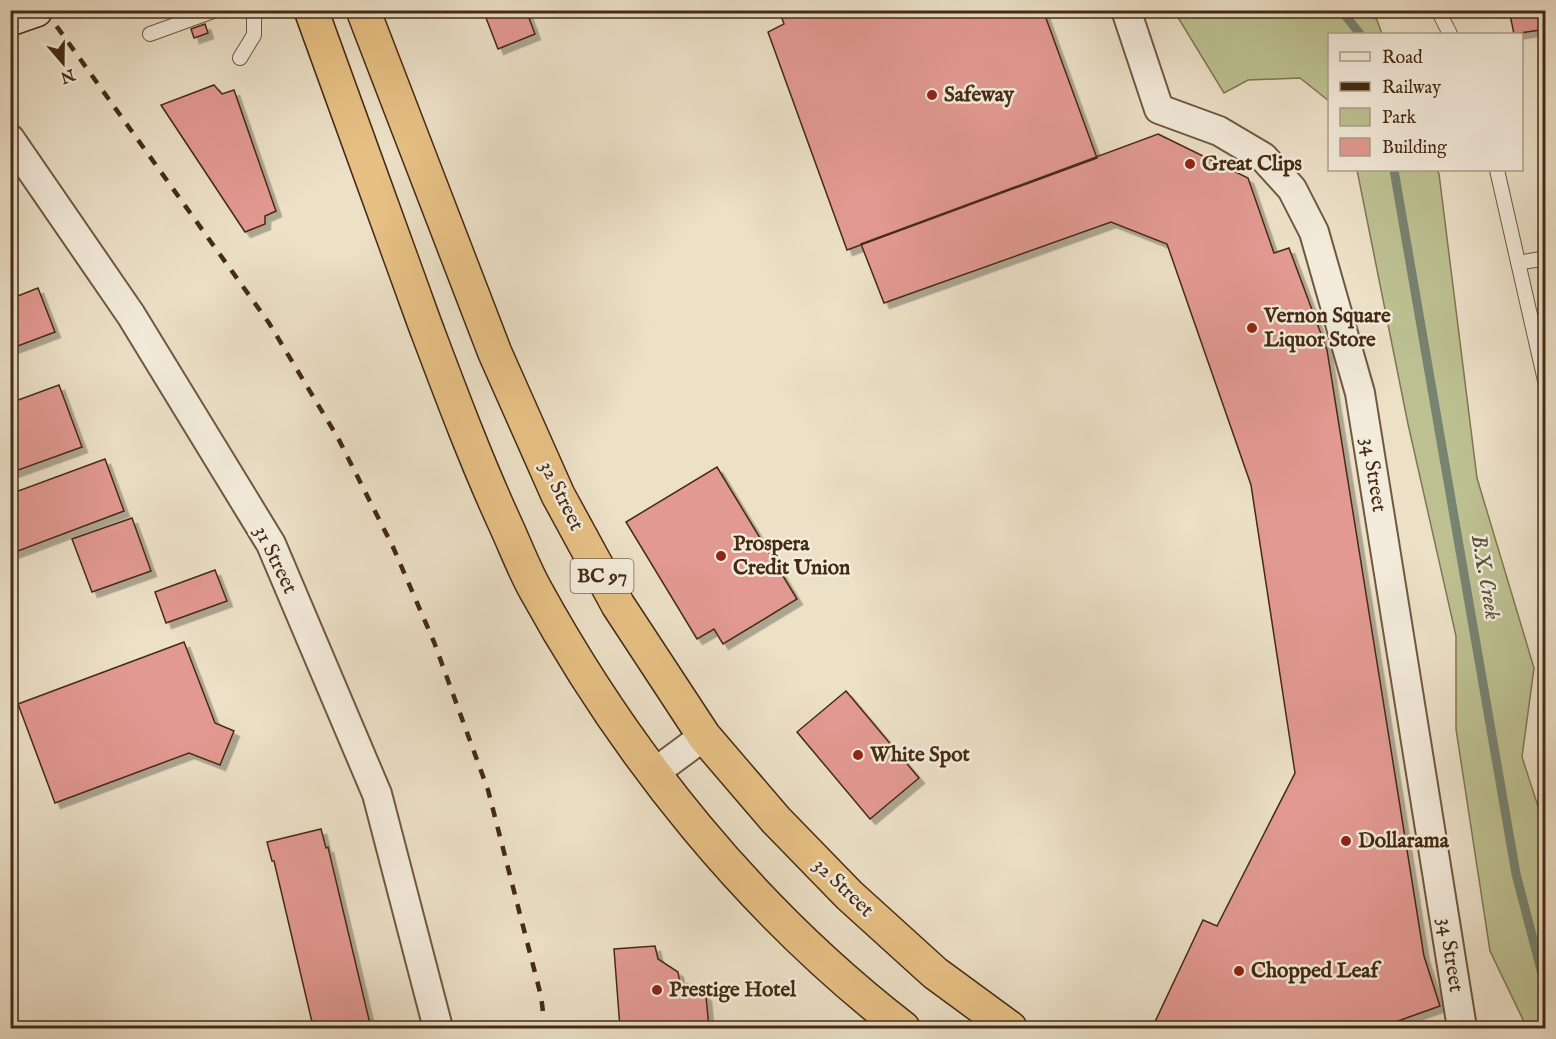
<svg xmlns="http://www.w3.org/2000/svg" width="1556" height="1039" font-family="'IM FELL English',serif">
  <defs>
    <filter id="shadow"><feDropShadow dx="5.5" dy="5.5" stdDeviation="0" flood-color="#0004"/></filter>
  </defs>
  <rect width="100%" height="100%" fill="#ece0c7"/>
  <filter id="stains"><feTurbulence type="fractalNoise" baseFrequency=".00333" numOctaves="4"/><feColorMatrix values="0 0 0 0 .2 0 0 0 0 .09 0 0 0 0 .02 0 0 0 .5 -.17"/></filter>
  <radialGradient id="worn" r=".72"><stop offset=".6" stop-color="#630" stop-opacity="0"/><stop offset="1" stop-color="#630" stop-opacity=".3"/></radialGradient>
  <path fill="#bdc192" stroke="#817652" stroke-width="1.5" d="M1174,11H1367L1377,20L1382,34H1330L1329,101L1300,78L1248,80L1224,93Z
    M1357,170H1437L1439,174L1477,478L1534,668L1522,757L1545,828V1028H1527L1490,951L1456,729V636L1408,424Z"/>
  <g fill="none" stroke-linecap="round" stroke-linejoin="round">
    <path stroke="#788371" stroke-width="9" d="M1341,10L1360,34
      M1394,170L1516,874L1546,989"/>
  </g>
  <path fill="#e29991" stroke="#452a13" stroke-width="1.5" filter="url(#shadow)" d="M483,10H526L535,34L498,49Z
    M779,10H1043L1097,158L847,250L768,32L784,24Z
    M1509,10H1546V29L1514,34Z
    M205,24L208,33L194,38L191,29Z
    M214,85L222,94L234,90L276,211L265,216V224L245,232L161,105Z
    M1158,134L1248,178L1274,253L1289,248L1327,350L1424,956L1440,1006L1395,1022L1392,1028H1157L1153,1026L1203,920L1217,926L1295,773L1251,485L1167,244L1111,222L884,303L861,244Z
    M38,288L55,332L10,349V299Z
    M59,385L82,447L10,473V403Z
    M105,459L124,511L10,554V494Z
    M717,467L797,599L723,644L714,629L697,639L626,522Z
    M132,518L151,571L92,592L72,539Z
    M215,570L227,601L166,623L155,592Z
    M184,642L215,723L234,731L220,765L189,753L55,803L18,704Z
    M846,691L919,778L870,819L797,732Z
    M321,829L326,848L328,847L371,1028H317L315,1021L312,1022L274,861H272L267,842Z
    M655,946L658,959L678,972L680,984H688L706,996L709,1028H620L614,949Z"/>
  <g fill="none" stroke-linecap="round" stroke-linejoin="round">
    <g stroke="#6f5840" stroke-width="16">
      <path id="lane" d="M1438,10L1450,34
        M150,34L216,10
        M240,58L254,35V16L248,10
        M1497,170L1546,385
        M1518,263L1546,258"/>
    </g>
    <g stroke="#6f5840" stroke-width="32">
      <path id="street" d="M1126,10L1159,109L1219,131L1263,157L1292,189L1314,232L1360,393L1462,1028
        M10,139L131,315L271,544L377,794L438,1028
        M654,773L704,736"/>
    </g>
    <g stroke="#452a13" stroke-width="36">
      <path id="secondary" d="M10,19L36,10"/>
    </g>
    <g stroke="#452a13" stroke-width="36">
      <path id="highway" d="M311,10C349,114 386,218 424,322C450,391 476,461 507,528C516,548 524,569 535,589C627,757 751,910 903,1028
        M363,10L495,353L558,495L618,605L704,736L776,820L849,895L935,973L1010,1028"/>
    </g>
    <use href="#lane" stroke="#f3ebdb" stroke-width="14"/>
    <use href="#street" stroke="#f3ebdb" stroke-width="28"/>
    <use href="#secondary" stroke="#f3ebdb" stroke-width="33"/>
    <use href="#highway" stroke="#e6c084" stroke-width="33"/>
    <path stroke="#452a13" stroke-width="4.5" stroke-dasharray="10 10" stroke-linecap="butt" d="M45,10L269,323L338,438L393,547L434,642L488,790L541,996L545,1028"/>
  </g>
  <g fill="#8f2418" stroke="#f3ebdb" stroke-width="2">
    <circle cx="932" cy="95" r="6"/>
    <circle cx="1190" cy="164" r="6"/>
    <circle cx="1252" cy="328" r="6"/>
    <circle cx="721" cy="556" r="6"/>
    <circle cx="858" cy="755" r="6"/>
    <circle cx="1346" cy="841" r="6"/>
    <circle cx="1239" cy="971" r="6"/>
    <circle cx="657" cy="990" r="6"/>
  </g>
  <g text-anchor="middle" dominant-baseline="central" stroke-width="5" stroke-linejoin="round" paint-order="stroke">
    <rect fill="#f3ebdb" stroke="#79644f" stroke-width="1.5" x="570.5" y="559" width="63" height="34" rx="4.5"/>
    <g font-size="20" font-weight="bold" fill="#452a13">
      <text x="602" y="576">BC 97</text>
    </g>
    <g font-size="21" font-weight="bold" fill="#452a13" stroke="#f3ebdb" text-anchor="start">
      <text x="944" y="95">Safeway</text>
      <text x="1202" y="164">Great Clips</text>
      <text x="1264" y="316">Vernon Square<tspan x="1264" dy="24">Liquor Store</tspan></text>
      <text x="733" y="544">Prospera<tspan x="733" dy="24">Credit Union</tspan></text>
      <text x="870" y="755">White Spot</text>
      <text x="1358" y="841">Dollarama</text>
      <text x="1251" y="971">Chopped Leaf</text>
      <text x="669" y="990">Prestige Hotel</text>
    </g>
    <g font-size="21" fill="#452a13" stroke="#f3ebdb">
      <text transform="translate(1373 475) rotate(81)">34 Street</text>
      <text transform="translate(561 496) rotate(64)">32 Street</text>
      <text transform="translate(275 560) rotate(64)">31 Street</text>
      <text transform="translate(843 888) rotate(44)">32 Street</text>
      <text transform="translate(1450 955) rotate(81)">34 Street</text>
    </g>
    <g font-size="22" font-style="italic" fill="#5a4f3a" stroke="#f3ebdb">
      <text transform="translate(1485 577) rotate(80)">B.X. Creek</text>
    </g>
  </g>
  <rect width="1556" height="1039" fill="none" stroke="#ece0c7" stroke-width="36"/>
  <rect x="12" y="12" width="1532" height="1015" fill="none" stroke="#452a13" stroke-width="3"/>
  <rect x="18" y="18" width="1520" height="1003" fill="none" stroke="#452a13" stroke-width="1.5"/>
  <rect x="1328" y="33" width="195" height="138" fill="#f3ebdb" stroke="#ad9e8b" stroke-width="1.5"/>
  <rect x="1340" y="52" width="30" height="9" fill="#f3ebdb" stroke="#ad9e8b" stroke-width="1.5"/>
  <text x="1382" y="63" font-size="18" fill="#452a13">Road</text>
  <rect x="1340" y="82" width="30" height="9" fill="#452a13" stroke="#ad9e8b" stroke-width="1.5"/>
  <text x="1382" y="93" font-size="18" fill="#452a13">Railway</text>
  <rect x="1340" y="108" width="30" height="18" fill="#bdc192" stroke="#ad9e8b" stroke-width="1.5"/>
  <text x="1382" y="123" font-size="18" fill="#452a13">Park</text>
  <rect x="1340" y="138" width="30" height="18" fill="#e29991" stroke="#ad9e8b" stroke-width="1.5"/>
  <text x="1382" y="153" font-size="18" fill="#452a13">Building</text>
  <g transform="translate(63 63) rotate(160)" stroke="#f3ebdb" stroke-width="4.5" paint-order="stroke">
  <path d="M0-4.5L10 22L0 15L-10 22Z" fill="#452a13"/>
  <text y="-9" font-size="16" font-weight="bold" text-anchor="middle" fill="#452a13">N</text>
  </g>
  <rect width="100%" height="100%" filter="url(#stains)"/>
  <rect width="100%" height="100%" fill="url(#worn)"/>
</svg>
